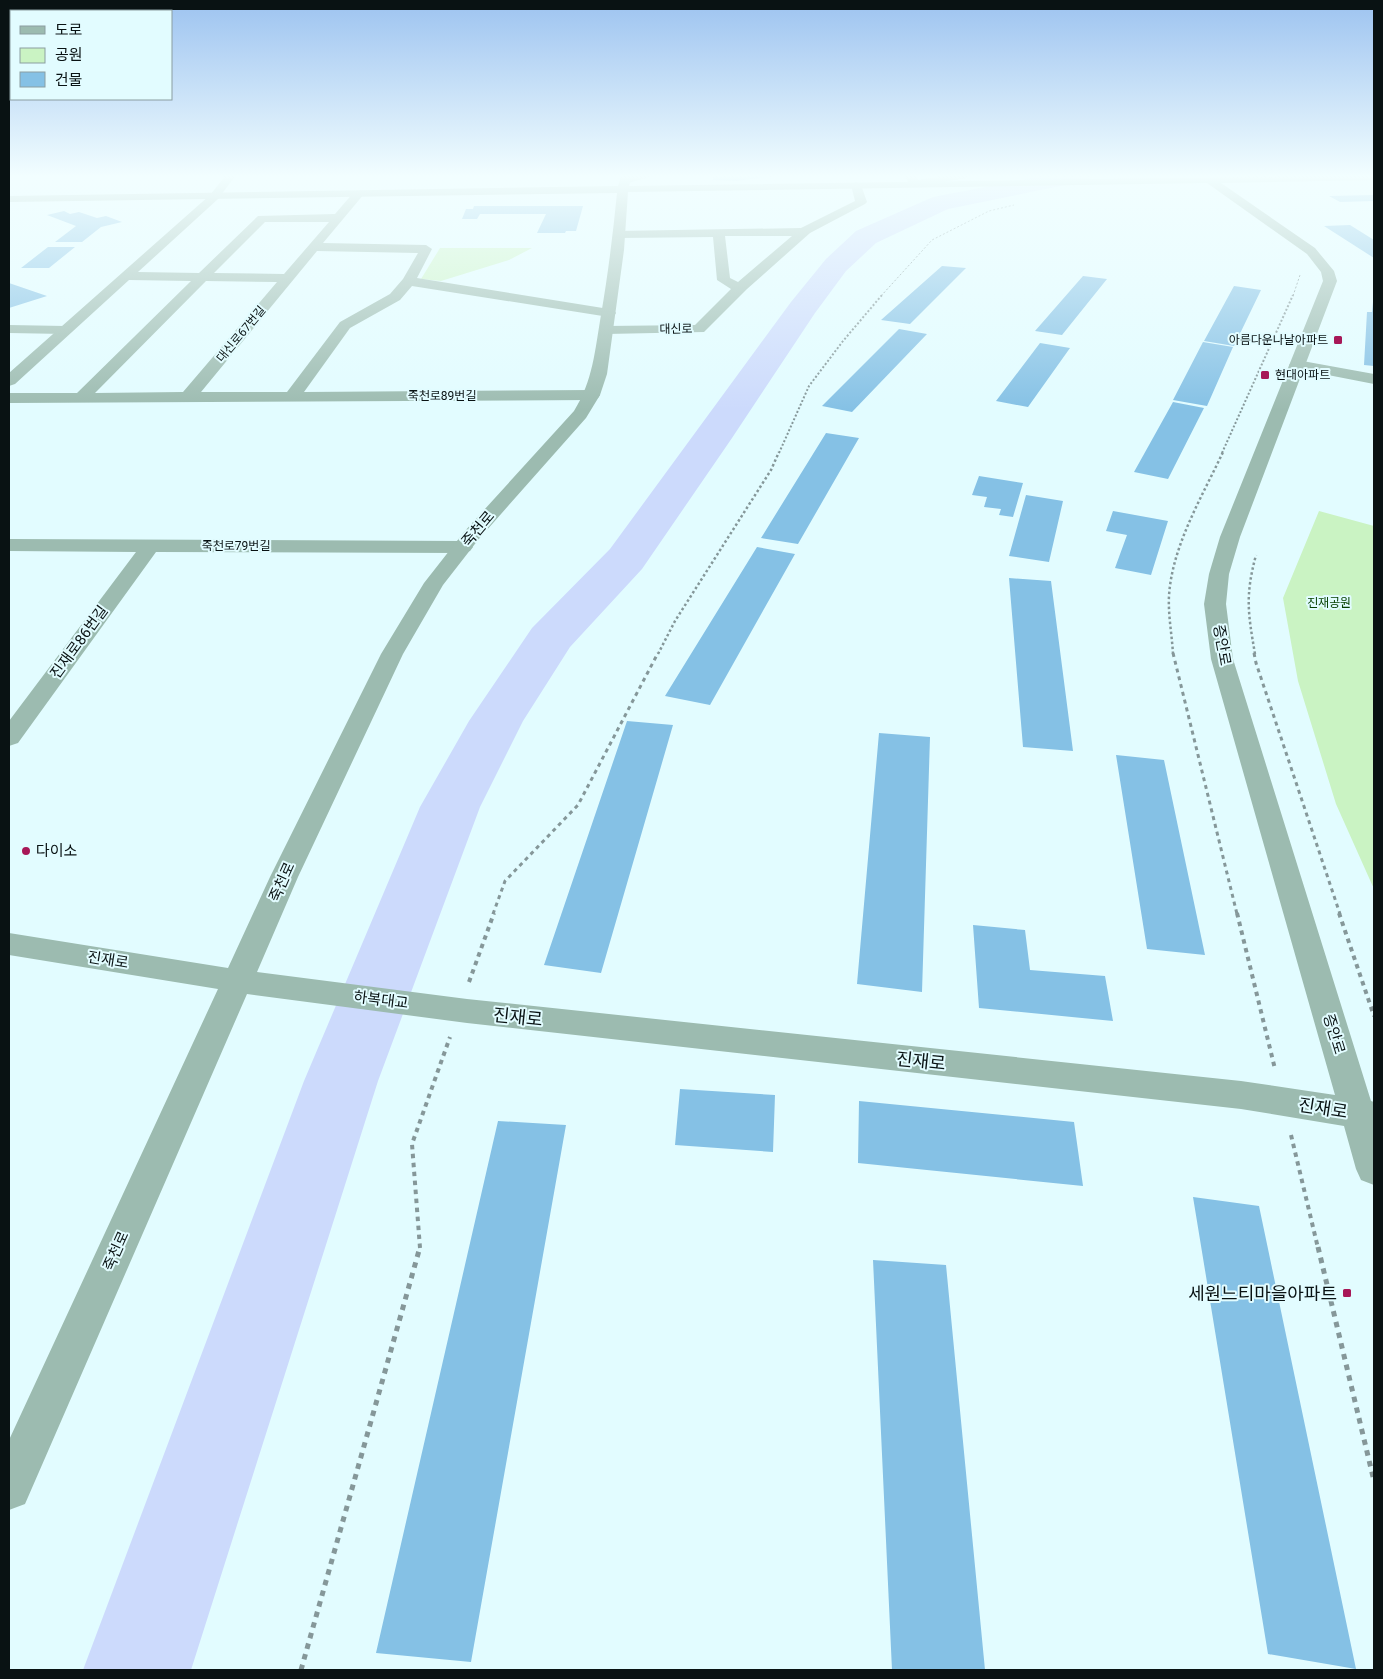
<svg xmlns="http://www.w3.org/2000/svg" width="1383" height="1679" font-family="Roboto,'Noto Sans KR',sans-serif">
  <rect width="100%" height="100%" fill="#e2fcff"/>
  <path fill="#caf3c3" d="M440,248H532L509,260L441,281L421,279Z
    M1319,511L1374,526V889L1336,804L1298,681L1283,598Z"/>
  <g fill="none" stroke-linecap="round" stroke-linejoin="round">
    <path fill="#ccdafc" fill-rule="evenodd" d="M1048,175H1092L1088,180L1080,182L948,209L876,243L846,271L815,313L732,438L642,569L570,647L523,721L480,807L378,1081L191,1670H83L304,1081L420,807L469,721L532,628L610,549L791,302L826,259L856,231L933,197Z"/>
  </g>
  <path fill="#85c1e5" d="M713,175H777V176L736,181L713,180Z
    M1374,195V201L1340,202L1329,196Z
    M474,206H583L576,231H566L565,233H537L546,214H480L477,219H462L466,209H473Z
    M64,211L70,214L79,212L97,218L106,216L122,222L101,227L82,242H55L76,226L47,215Z
    M1350,225L1374,240V258L1324,226Z
    M48,247H75L49,268H21Z
    M942,266L966,268L910,324L881,320Z
    M1083,276L1107,279L1062,335L1035,331Z
    M9,283L47,296L9,308Z
    M1234,286L1261,290L1234,346L1204,341Z
    M1373,302H1374V366L1364,365L1367,312H1372Z
    M899,329L927,334L852,412L822,406Z
    M1203,342L1233,347L1207,406L1173,400Z
    M1040,343L1070,348L1028,407L996,401Z
    M1173,402L1204,408L1168,479L1134,472Z
    M826,433L859,438L798,544L761,538Z
    M979,476L1023,483L1013,517L999,515L1001,509L984,507L987,497L972,495Z
    M1026,495L1063,501L1049,562L1009,556Z
    M1113,511L1168,521L1151,575L1115,568L1127,535L1106,531Z
    M757,547L795,554L710,705L665,696Z
    M1009,578L1051,581L1073,751L1023,747Z
    M627,721L673,725L601,973L544,965Z
    M879,733L930,737L922,992L857,984Z
    M1116,755L1164,760L1205,955L1147,949Z
    M973,925L1025,930L1030,970L1105,976L1113,1021L979,1008Z
    M680,1089L775,1095L773,1152L675,1145Z
    M859,1101L1074,1122L1083,1186L858,1163Z
    M498,1121L566,1125L471,1662L376,1653Z
    M1193,1197L1259,1206L1356,1669L1268,1654Z
    M873,1260L946,1265L985,1670H892Z"/>
  <g fill="none" stroke-linecap="round" stroke-linejoin="round">
    <path stroke="#859799" stroke-width="1" stroke-dasharray="2 2" stroke-linecap="butt" d="M881,296L932,240L989,211L1014,205
      M1293,296L1300,275"/>
    <path stroke="#859799" stroke-width="2" stroke-dasharray="2 2" stroke-linecap="butt" d="M779,453L809,386L843,341L882,295
      M1222,453L1293,295"/>
    <path stroke="#859799" stroke-width="2.5" stroke-dasharray="2.5 2.5" stroke-linecap="butt" d="M658,654L675,621L771,470L779,452
      M1173,654C1172,635 1168,615 1169,596C1172,546 1202,497 1223,452
      M1255,654C1248,613 1245,596 1256,555"/>
    <path stroke="#859799" stroke-width="3" stroke-dasharray="4 4" stroke-linecap="butt" d="M1173,653L1237,914
      M1254,653L1256,663L1340,914
      M493,914L505,881L578,805L658,653"/>
    <path stroke="#859799" stroke-width="4" stroke-dasharray="4.5 4.5" stroke-linecap="butt" d="M1237,913L1275,1069
      M1339,913L1374,1016
      M469,982L494,913
      M1291,1135L1318,1248
      M420,1248L412,1144L450,1037"/>
    <path stroke="#859799" stroke-width="5" stroke-dasharray="5.5 5.5" stroke-linecap="butt" d="M1318,1247L1374,1481
      M301,1670L420,1247"/>
    <path fill="#9cbbb0" fill-rule="evenodd" d="M226,175H236L218,199L138,272L199,273L258,216L335,214L354,192L358,191L364,194L323,243L426,245L432,249L417,278L609,309L614,310L616,313L614,316L609,317L412,286L400,300L350,328L304,392L592,390L598,392L600,395L598,398L592,400L9,403V393H77L191,281L129,280L15,384L9,386V373L210,195ZM265,222H329L284,274L214,273ZM317,251L418,253L403,279L390,294L340,322L287,392H201ZM206,281L277,282L183,392L95,393Z
      M635,175H650L649,177L625,184L620,181L621,179Z
      M905,175H915L918,180L950,175H971L966,178L914,187L910,186Z
      M856,182L861,185L867,202L865,204L810,233L747,289L704,332L606,334L601,333L599,330L601,327L606,326L695,325L731,289L717,280L713,237L620,238L614,234L616,231L801,228L855,201L851,185ZM725,236H792L738,282L730,278Z
      M1297,360L1374,374V384L1292,368L1289,365L1292,362Z
      M9,539L463,541L470,543L473,547L470,551L463,553L156,552L18,743L9,746V721L136,552L9,551Z"/>
    <path fill="#9cbbb0" fill-rule="evenodd" d="M622,175H632L629,186L1374,175V180L1221,183L1315,248L1334,271L1337,281L1240,537L1229,574L1226,604L1233,659L1371,1101L1374,1102V1185L1361,1180L1356,1169L1344,1126L1241,1109L467,1023L247,994L25,1504L9,1510V1440L218,989L9,955V933L228,968L270,877L381,654L424,583L464,532L574,411C593,381 595,350 601,315C608,274 613,234 617,193L9,202V196L618,186ZM1207,183L1307,254L1321,272L1323,281L1220,537L1209,574L1204,604L1211,659L1335,1095L1241,1081L467,999L257,972L298,877L403,654L443,585L478,540L586,418L600,395L607,374L624,250L628,192Z
      M9,325L65,326L70,327L72,330L70,333L65,334L9,333Z"/>
  </g>
  <linearGradient id="sky" x2="0" y2="1"><stop stop-color="#9dc3f0"/><stop offset="0.43" stop-color="#f2feff"/><stop offset="1" stop-color="#f2feff" stop-opacity="0"/></linearGradient>
  <rect width="1383" height="410" fill="url(#sky)"/>
  <g fill="#a71757" stroke="#e2fcff" stroke-width="2">
    <rect x="1333" y="335" width="10" height="10" rx="2.5"/>
    <rect x="1260" y="370" width="10" height="10" rx="2.5"/>
    <circle cx="26" cy="851" r="5"/>
    <rect x="1342" y="1288" width="10" height="10" rx="2.5"/>
  </g>
  <g text-anchor="middle" dominant-baseline="central" stroke-width="4" stroke-linejoin="round" paint-order="stroke">
    <g font-size="12" fill="#091213" stroke="#e2fcff">
      <text transform="translate(676 329) rotate(-1)">대신로</text>
      <text transform="translate(241 334) rotate(-50)">대신로67번길</text>
      <text x="442" y="396">죽천로89번길</text>
      <text x="236" y="546">죽천로79번길</text>
    </g>
    <g font-size="12" fill="#091213" stroke="#e2fcff" text-anchor="end">
      <text x="1328" y="340">아름다운나날아파트</text>
      <text x="1275" y="375" text-anchor="start">현대아파트</text>
    </g>
    <g font-size="12" fill="#064100" stroke="#e2fcff">
      <text x="1329" y="603">진재공원</text>
    </g>
    <g font-size="15" fill="#091213" stroke="#e2fcff">
      <text transform="translate(478 529) rotate(-50)">죽천로</text>
      <text transform="translate(79 642) rotate(-54)">진재로86번길</text>
      <text transform="translate(1222 645) rotate(80)">증안로</text>
      <text transform="translate(282 882) rotate(-66)">죽천로</text>
      <text transform="translate(108 960) rotate(9)">진재로</text>
      <text transform="translate(381 1000) rotate(7)">하복대교</text>
      <text transform="translate(1334 1034) rotate(73)">증안로</text>
      <text transform="translate(116 1251) rotate(-66)">죽천로</text>
    </g>
    <g font-size="15" fill="#091213" stroke="#e2fcff" text-anchor="start">
      <text x="36" y="851">다이소</text>
    </g>
    <g font-size="18" fill="#091213" stroke="#e2fcff">
      <text transform="translate(518 1017) rotate(6)">진재로</text>
      <text transform="translate(921 1061) rotate(6)">진재로</text>
      <text transform="translate(1323 1108) rotate(9)">진재로</text>
    </g>
    <g font-size="18" fill="#091213" stroke="#e2fcff" text-anchor="end">
      <text x="1337" y="1293">세원느티마을아파트</text>
    </g>
  </g>
  <rect width="1383" height="1679" fill="none" stroke="#091213" stroke-width="20"/>
  <rect x="10" y="10" width="162" height="90" fill="#e2fcff" stroke="#8b9ea1"/>
  <rect x="20" y="26" width="25" height="8" fill="#9cbbb0" stroke="#8b9ea1"/>
  <text x="55" y="35" font-size="15" fill="#091213">도로</text>
  <rect x="20" y="48" width="25" height="15" fill="#caf3c3" stroke="#8b9ea1"/>
  <text x="55" y="60" font-size="15" fill="#091213">공원</text>
  <rect x="20" y="72" width="25" height="15" fill="#85c1e5" stroke="#8b9ea1"/>
  <text x="55" y="85" font-size="15" fill="#091213">건물</text>
</svg>
